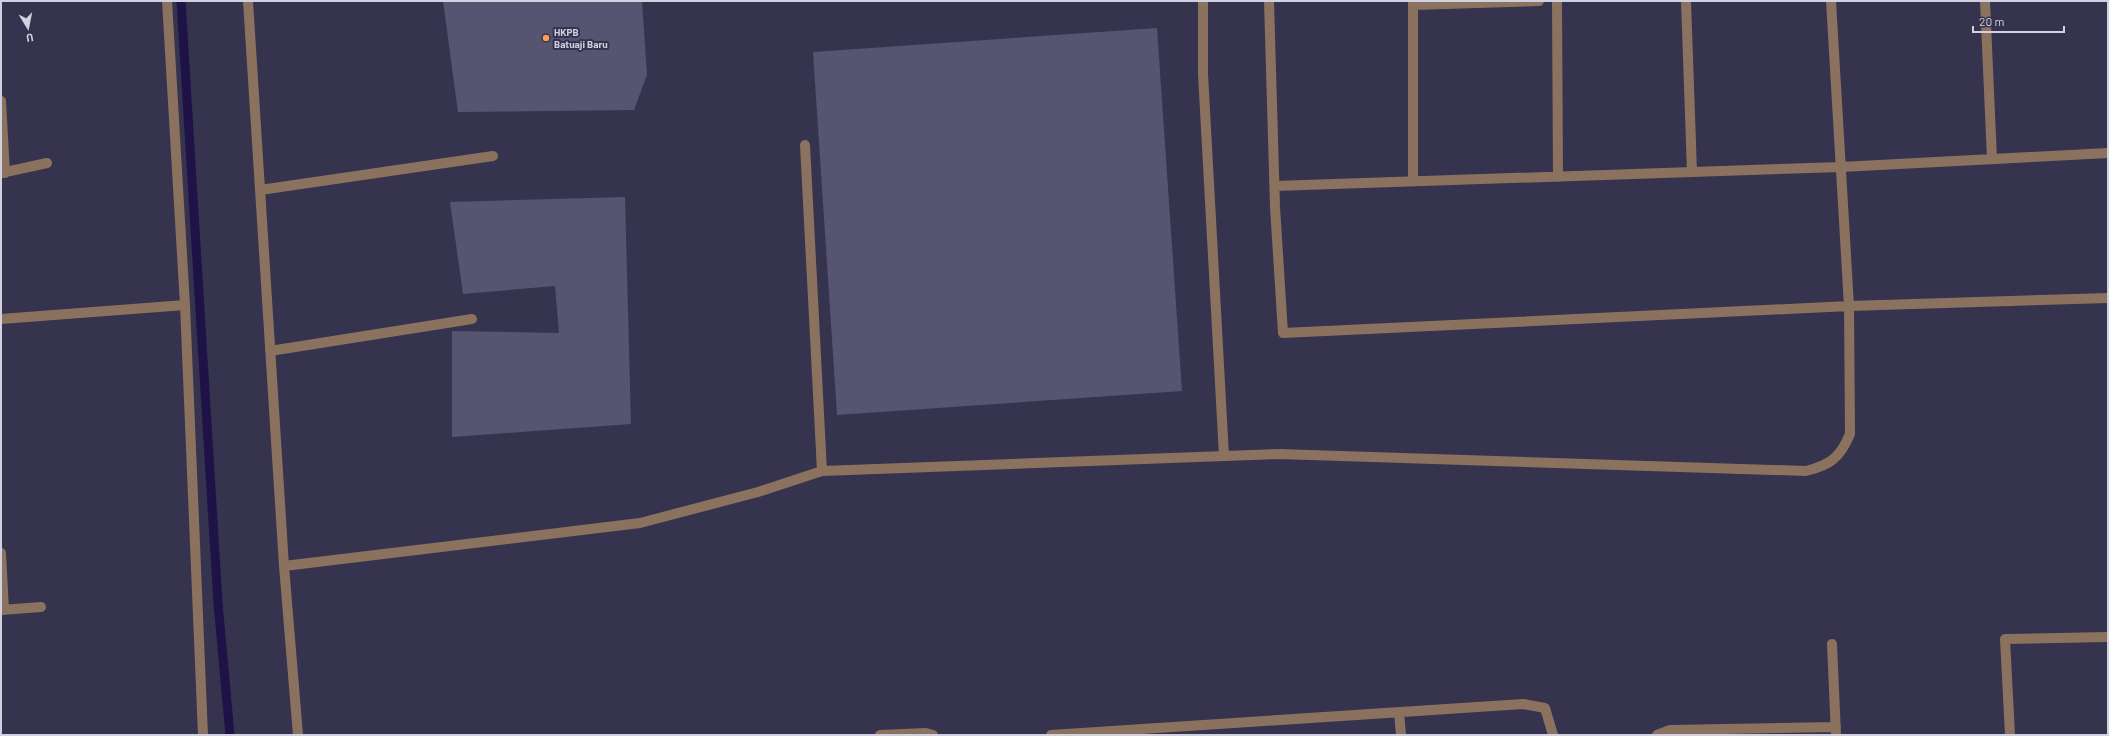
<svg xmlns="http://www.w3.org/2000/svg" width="2109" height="736" font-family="Barlow,sans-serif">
  <rect width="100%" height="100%" fill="#35334d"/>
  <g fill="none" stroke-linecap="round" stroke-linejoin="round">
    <path stroke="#1e1247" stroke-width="9" d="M181,1L218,603L230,735"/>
  </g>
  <path fill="#565470" d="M443,1H642L647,75L634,110L458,112Z
    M1157,28L1182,391L837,415L813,52Z
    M625,197L631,424L452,437V331L559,333L555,286L463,294L450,202Z"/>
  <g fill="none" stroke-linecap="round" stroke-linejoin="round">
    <path stroke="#8a725e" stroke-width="10" d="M167,1L185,305L203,735
      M248,1L284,566L298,735
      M1203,1V74L1224,456
      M1269,1L1275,207L1283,333L1849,306L2108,298
      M1413,1V181
      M1557,1L1558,177
      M1686,1L1692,172
      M1985,1L1992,159
      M1413,5L1539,1
      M1,101L5,173
      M805,145L822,471
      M1,173L47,163
      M1275,186L1841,167L2108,153
      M260,190L493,156
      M1,319L185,305
      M270,351L472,319
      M1,553L4,610
      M284,566L640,523L758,492L822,471L1279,454L1806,471C1830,465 1840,458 1850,434L1849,306L1831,1
      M1,610L41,607
      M1832,644L1836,735
      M1399,712L1401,735
      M880,735L926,733L933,735
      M1051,735L1523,704L1545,708L1553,735
      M1657,735L1670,730L1836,727
      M2010,735L2005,639L2108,637"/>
  </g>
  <circle fill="#f9a04d" stroke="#35334d" stroke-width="1.5" cx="546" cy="38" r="4"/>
  <g text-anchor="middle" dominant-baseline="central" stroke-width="4" stroke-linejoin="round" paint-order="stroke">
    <g font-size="10" font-weight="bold" fill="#d1d1e2" stroke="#35334d" text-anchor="start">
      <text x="554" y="32">HKPB<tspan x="554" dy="12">Batuaji Baru</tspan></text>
    </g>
  </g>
  <rect width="2109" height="736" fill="none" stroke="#d1d1e2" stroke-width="4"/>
  <g transform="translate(28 28) rotate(170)" stroke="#35334d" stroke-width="3" paint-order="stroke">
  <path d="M0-3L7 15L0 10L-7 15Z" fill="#d1d1e2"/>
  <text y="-6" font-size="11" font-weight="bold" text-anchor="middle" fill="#d1d1e2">U</text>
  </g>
  <path d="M1973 26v6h91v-6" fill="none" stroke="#d1d1e2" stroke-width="2"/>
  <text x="1979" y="26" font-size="12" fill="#d1d1e2" stroke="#35334d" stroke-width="3" paint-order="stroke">20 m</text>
</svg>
